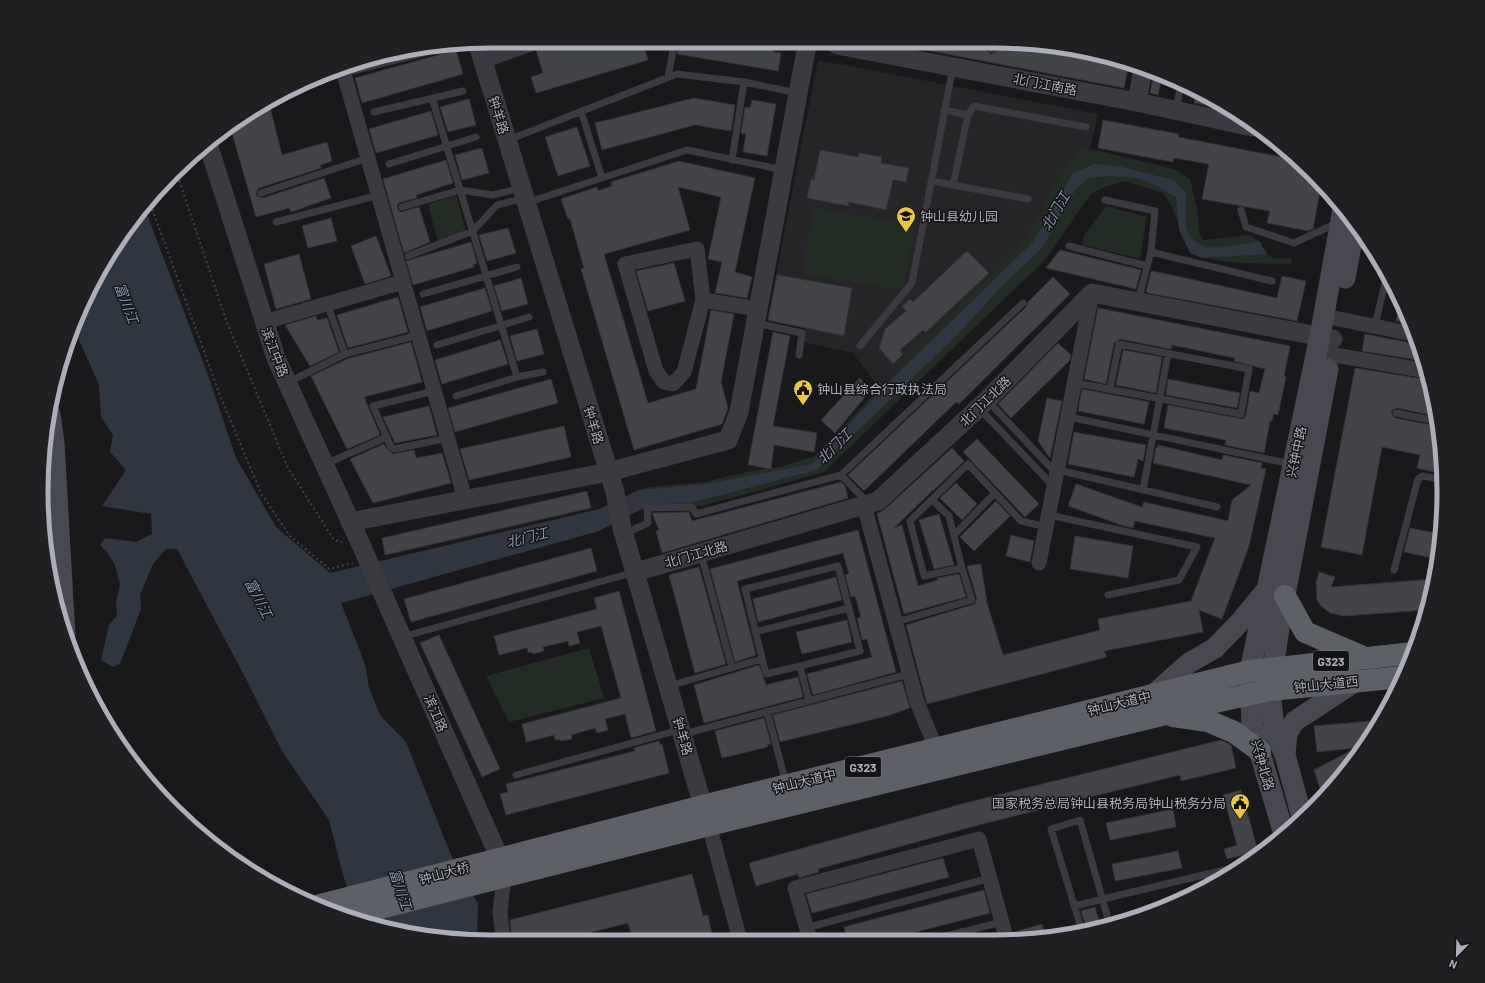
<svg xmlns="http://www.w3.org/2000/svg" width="1485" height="983" font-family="Barlow,'Noto Sans SC',sans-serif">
  <rect width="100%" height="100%" fill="#19191b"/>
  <path fill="#252528" d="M818,60L1098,114L1090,149L1082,147L1060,175L1038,217L1017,250L879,388L853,353L803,342L805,328L767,321Z"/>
  <path fill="#232b25" d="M1082,147L1174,169L1190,179L1197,209L1199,233L1204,240L1249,235L1259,241L1267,254L1275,259L1292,258L1291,264C1258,263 1221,265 1190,253L1172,207L1163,193L1124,181L1105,187L1091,194L1045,260L824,472L702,506L662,504L639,491L649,487L704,482L751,471L780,467L815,456L920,346L1017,250L1038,217L1060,175Z
    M456,195L466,231L438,242L428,204Z
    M1106,206L1147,217L1140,259L1083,245L1084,235Z
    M814,207L914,226L903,290L802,273Z
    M589,648L604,698L509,722L486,676Z"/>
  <path fill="#2f363f" d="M1094,164L1118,166L1173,180L1186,193C1186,202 1184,223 1187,230C1198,258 1235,245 1259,241L1267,254L1202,258L1190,253L1179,230L1176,197L1151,183L1136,178L1111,176L1088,178L1075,190L1042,248L1000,288L959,333L817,470L690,503L662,504L644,508L599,531L341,603L365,664L369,688L380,715L406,742L451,855L478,904L477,938H432L359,921L343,875L329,820L282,751L244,675L177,549H166L153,564L140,595L141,609L120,664L113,667L101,660L109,625L117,616L116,603L120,584L114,563L107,552L100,545L105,538L136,542L152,534L151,514L102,506L126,470L110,452L113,435L101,417L99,385L73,326L134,217L144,206L209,378L236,458L276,527L330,573L599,509L639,490L706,484L812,464L890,381L1033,242L1073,173Z"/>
  <path fill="#434448" stroke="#333337" d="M551,45H643L648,60L536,93L531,77L543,73L536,50Z
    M679,45H774L773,52L781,53L778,71L677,54Z
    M922,45H986L987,51L991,54L995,52L996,45H1036L1089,56L1090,52L1110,56L1129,63L1124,88L921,49Z
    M456,50L463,74L362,103L355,78Z
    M1154,73L1162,76L1158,95L1150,93Z
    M1196,90L1225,109L1194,103Z
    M694,98L735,105L731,131L695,125L602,150L595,123Z
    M469,99L476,125L448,132L440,107Z
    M752,100L776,104L767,156L743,152L746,134L741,133L745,107L750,108Z
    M269,103L282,155L327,142L332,161L320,165L321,168L259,188L256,192L257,196L263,198L324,178L331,198L291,212L289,208L256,217L230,126L241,117Z
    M431,111L438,135L376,153L369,129Z
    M1103,120L1179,134L1178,137L1297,160L1321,185L1313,229L1308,231L1267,223L1270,211L1202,199L1209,164L1174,158L1173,162L1098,148Z
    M577,127L590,166L558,176L545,137Z
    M482,148L489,173L462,180L455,155Z
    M820,150L858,157L859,153L882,157L881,163L909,168L906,182L893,180L886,210L849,202L848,206L807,198L811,179L814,180Z
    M446,160L453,183L416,195L417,198L401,202L397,205L398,210L401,212L419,207L430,242L404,253L383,179Z
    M679,161L755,178L735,272L752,277L747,298L715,293L722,262L708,259L721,197L678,187L690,230L604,254L648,403L696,389L711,310L734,314L721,382L728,408L722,424L634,450L581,269L584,268L570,219H568L561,199L597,187L598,191L612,186L611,182Z
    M331,218L337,241L308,248L302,226Z
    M508,228L516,253L487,261L479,235Z
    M376,236L391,276L365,284L351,246Z
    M471,242L477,263L473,265L474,267L413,285L406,261Z
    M1060,250L1141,270L1136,289L1046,268Z
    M967,251L989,273L926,332L923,330L900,350L903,354L893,364L879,348L885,329L906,311L902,306L910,299L913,302Z
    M299,254L311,299L276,309L264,264Z
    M674,263L685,301L648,311L636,271Z
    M1153,271L1277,298L1282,276L1306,281L1297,321L1148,293L1146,291L1151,272Z
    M777,275L852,288L844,336L768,320Z
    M1053,277L1070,294L959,404L956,402L864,491L848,475L1026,307L1028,302Z
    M521,278L528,304L502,311L494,286Z
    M485,288L492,311L427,331L420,307Z
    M398,297L408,332L348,348L337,315Z
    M1401,300L1410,324L1396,321Z
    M1098,308L1290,346L1284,376L1286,377L1278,415L1274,414L1272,421H1270L1264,453L1225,445L1226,440L1164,428L1168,405L1243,419L1246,415L1250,391L1259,393L1265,369L1234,361L1235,358L1172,345L1171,349L1120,339L1114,343L1106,384L1084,379Z
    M316,316L317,320L327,318L339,352L310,366L285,325Z
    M537,329L544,354L517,361L510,336Z
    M773,332L790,336L773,426L817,433L814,452L774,445L771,469L748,465Z
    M1365,334L1411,343L1416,342L1424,361L1362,351Z
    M500,340L508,364L442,384L435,360Z
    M411,342L422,382L364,397L380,435L347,449L311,376L347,359Z
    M1058,343L1071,355L1070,360L1011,418L998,404Z
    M1123,350L1162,357L1156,393L1116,385Z
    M1355,368L1429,380L1435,416L1397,408L1392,410L1391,414L1395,418L1437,426L1443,462V474L1417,468L1420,455L1382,447L1362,555L1321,547Z
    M860,378L870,391L835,433L821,420Z
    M551,379L558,403L455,432L448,408Z
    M1168,379L1240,393L1237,408L1166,395Z
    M1082,389L1149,402L1144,424L1078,411Z
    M1047,398L1062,401L1050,458L1038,441Z
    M429,406L437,435L395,443L383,417Z
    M564,426L571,457L469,480L460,449Z
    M1074,432L1146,445L1143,461L1138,459L1134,477L1068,464Z
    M977,439L1039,504L1025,517L963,452Z
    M384,444L387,449L393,454L414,450L416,458L442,453L451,483L373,503L350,459Z
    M1158,445L1222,460L1223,455L1262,463L1261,468L1266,469L1249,546L1222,619L1199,610L1203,632L1104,651L1107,657L927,704L906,625L975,604L977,599L967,566L981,564L987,603L1003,655L1100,630L1098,619L1191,601L1215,538L1135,521L1133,528L1124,526L1068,506L1076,484L1142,507L1144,502L1228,521L1232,500L1251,485L1153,463L1156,447L1158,448Z
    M952,448L964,461L933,491L931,490L932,491L894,528L902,525L918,586L938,580L937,578L959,574L966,597L904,614L877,514L885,509Z
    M841,482L845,486L848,498L662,553L656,531L659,530L652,513L689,512L692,521Z
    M956,483L977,504L962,520L940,498Z
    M587,491L591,508L385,555L382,538Z
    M996,501L1010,516L974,551L960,537Z
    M939,514L954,565L934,569L919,520Z
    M1410,528L1441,534L1438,559L1404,552Z
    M858,530L896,672L813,695L807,674L872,657L867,639L862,640L857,618L861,617L855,596L851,597L845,575L849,574L843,553L737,581L756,655L735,662L710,569Z
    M1011,535L1034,541L1030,562L1006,556Z
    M1075,536L1133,546L1128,578L1070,569Z
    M591,548L597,571L411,622L404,599Z
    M699,567L726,664L695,673L669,575Z
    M1319,572L1335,577L1331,587L1434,579L1426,610L1344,616L1330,613L1321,606L1317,600L1316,582Z
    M836,577L842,600L758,622L753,599Z
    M619,591L656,731L631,738L625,714L605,719L608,730L597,733L595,728L571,735L572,739L560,741V739L555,740L554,735L526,742L522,724L621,698L601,626L577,632L580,643L569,646L568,641L543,647L544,651L533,654L532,652L528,653L527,648L499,655L494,636L597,609L594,598Z
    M847,620L852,642L802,654L796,632Z
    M439,635L500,769L482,777L420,643Z
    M759,665L766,685L798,677L803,697L704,723L694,685Z
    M902,681L910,708L887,716L780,742L773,715Z
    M764,718L771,744L767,745L768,747L722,758L715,731Z
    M1381,720L1332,789L1323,797L1314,770L1356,748L1317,752L1314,726Z
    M1221,740L1231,745L1236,768L1181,781L1180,775L1094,796L975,826L818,869L819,872L799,878L798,874L756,886L749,863L969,802Z
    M659,741L660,745L662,744L669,773L506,815L500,794L508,792L506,784L635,751L634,748Z
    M1241,790L1258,851L1227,859L1224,849L1237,845L1223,795Z
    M1173,809L1176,827L1110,840L1106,823Z
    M1178,851L1182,868L1115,881L1112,864Z
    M943,858L949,877L812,913L806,894Z
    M692,874L703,916L708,915L713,940L632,939L628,923L565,939H512L510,920Z
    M984,890L990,913L885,940H847L844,927Z
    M1095,907L1101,928L1087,930L1081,911Z
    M1042,924L1046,937L1016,941L1014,932Z"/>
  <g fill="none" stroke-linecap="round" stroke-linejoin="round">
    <path stroke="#404147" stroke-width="2" stroke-dasharray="2 3" stroke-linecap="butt" d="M176,171L226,320L288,468L334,540L342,542
      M149,200L221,398L261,493L289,535L329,569L353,563"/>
    <path stroke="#3a3a40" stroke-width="7" d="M991,49V45
      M668,77L674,45
      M744,82L797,93
      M432,98L517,377
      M944,110L968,115
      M1176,110L1181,83
      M581,111L602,178
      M374,112L463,91
      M508,140L677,74L744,82L732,160
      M389,164L476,137
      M931,181L953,185
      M261,193L368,158
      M1028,199L953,185L968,115L974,106L1086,127
      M1105,200L1155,211L1151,252
      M526,203L687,150L783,170
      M402,207L460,190L493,195L521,188
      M1241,210L1246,227L1294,243L1337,223
      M276,222L379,195
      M1069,246L1147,266
      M408,256L473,231L497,205L525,198
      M423,294L517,267
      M1138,301L1151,252L1272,281
      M327,303L345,354
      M756,323L802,333L799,355
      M1375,325L1387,275
      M437,345L529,317
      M860,346L912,283L953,67
      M287,383L345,354L418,335
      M1076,383L1241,414L1249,369L1119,344L1110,389
      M434,391L373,406L391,447L395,449L448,438
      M456,396L517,377L543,372
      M987,400L1056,473
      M979,408L1054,487
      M1396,413L1436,421
      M1069,417L1291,464
      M325,464L387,437
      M1058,470L1217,507
      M841,475L867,502
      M1143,490L1168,354
      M932,500L949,516L962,568L924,576L910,521L968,464L1021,521L1046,527
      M1049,515L1197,547L1179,580L1108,595
      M624,534L648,523L647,508L692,507L696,514L841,475L1023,303
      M954,535L995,493
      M701,554L732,668
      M1394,570L1418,479L1423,476L1442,480
      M896,622L972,600L962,568
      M755,632L849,608
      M402,637L635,572
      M800,666L860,651L838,566L745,589L766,674L800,666L809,701
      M669,686L762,659
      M767,711L786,783
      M684,734L909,674
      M516,775L679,730
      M1074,906L1241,866
      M806,928L990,878
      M1082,931L1051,829L1080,820L1110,926
      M925,941L1002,922"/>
    <path stroke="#3a3a40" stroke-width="15" d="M483,61L528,45
      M342,67L465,499
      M329,73L439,45
      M703,300L697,249L625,264L656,371L664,382L673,384L684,372L703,300L758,309
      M1324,316L1413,334
      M264,322L403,282
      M1317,352L1427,371
      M864,505L917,702L940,758
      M1039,563L1092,293
      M709,825L740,940
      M503,938L500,912L504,876
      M810,940L795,888L979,839L1007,941"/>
    <path stroke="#3a3a40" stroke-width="19" d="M478,45L615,492L622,528L707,820
      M837,45L1137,102L1252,127
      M1137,102L1143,69
      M208,144L276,358L362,547L500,859L503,872
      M350,522L608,472L728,440L739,412L807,45
      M636,572L878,501L987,400L1092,293L1333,339"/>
    <path stroke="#484950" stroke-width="21" d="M1345,278L1355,224
      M50,414L54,443L65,636
      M1153,695L1189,663L1215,648L1241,621L1264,593
      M1285,755L1287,733L1295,721L1356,681
      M1302,817L1285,755L1274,729L1270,690L1280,621L1328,369
      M1284,834L1252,726L1250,671L1320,336L1343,209"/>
    <path stroke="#5e6068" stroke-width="22" d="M1285,596L1305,632L1361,656
      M1173,716L1208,721L1234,732L1260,751
      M317,906L703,806L1250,671L1413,653
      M344,917L709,825L1215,702L1270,690L1402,677"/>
  </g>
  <defs>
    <g id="school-pin" transform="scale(1)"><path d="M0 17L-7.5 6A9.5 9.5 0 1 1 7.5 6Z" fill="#eac642" stroke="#141416"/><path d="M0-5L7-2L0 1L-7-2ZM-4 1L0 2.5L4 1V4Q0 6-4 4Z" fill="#111"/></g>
    <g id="civic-pin" transform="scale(1)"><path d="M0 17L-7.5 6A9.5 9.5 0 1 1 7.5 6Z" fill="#eac642" stroke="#141416"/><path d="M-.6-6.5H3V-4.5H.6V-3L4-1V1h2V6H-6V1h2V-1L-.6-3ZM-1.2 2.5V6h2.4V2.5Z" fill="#111"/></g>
  </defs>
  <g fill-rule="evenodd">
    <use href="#school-pin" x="906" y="216"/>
    <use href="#civic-pin" x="803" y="389"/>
    <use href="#civic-pin" x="1240" y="803"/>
  </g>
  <g text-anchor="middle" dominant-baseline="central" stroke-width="3" stroke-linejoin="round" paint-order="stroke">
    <g fill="#141416" stroke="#7e8089" stroke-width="1">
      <rect x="1313" y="651" width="36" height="20" rx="3"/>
      <rect x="845" y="757" width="36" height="20" rx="3"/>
    </g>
    <g font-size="12" font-weight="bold" fill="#acafba">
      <text x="1331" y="661">G323</text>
      <text x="863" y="767">G323</text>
    </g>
    <g font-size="13" fill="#acafba" stroke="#141416">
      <text transform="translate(1045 84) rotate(11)">北门江南路</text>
      <text transform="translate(499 115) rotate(73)">钟羊路</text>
      <text transform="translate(275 352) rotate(69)">滨江中路</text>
      <text transform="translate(985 401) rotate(-44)">北门江北路</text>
      <text transform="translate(594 425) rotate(73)">钟羊路</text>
      <text transform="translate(1296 452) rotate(-78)">兴钟中路</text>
      <text transform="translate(696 554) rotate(-16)">北门江北路</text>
      <text transform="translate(1326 684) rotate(-6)">钟山大道西</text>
      <text transform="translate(1119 703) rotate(-14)">钟山大道中</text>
      <text transform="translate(436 713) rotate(66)">滨江路</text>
      <text transform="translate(683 736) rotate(74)">钟羊路</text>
      <text transform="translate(1263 765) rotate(74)">兴钟北路</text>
      <text transform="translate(804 781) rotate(-14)">钟山大道中</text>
      <text transform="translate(444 873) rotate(-15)">钟山大桥</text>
    </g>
    <g font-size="13" fill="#acafba" stroke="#141416" text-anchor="start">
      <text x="920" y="216">钟山县幼儿园</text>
      <text x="817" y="389">钟山县综合行政执法局</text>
      <text x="1226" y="803" text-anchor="end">国家税务总局钟山县税务局钟山税务分局</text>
    </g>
    <g font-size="14" font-style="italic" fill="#8598b3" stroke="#141416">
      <text transform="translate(1055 211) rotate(-60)">北门江</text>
      <text transform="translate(127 303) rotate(69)">富川江</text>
      <text transform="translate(834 446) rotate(-45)">北门江</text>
      <text transform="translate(527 537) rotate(-14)">北门江</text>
      <text transform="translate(259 598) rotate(63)">富川江</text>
      <text transform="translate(401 889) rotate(72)">富川江</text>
    </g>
  </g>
  <path d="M0 0H1485V983H0ZM491 48H994A443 443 0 0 1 1437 491V492A443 443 0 0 1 994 935H491A443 443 0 0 1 48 492V491A443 443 0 0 1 491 48Z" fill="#202023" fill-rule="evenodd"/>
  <path fill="none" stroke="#acafba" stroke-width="5" d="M491 48H994A443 443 0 0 1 1437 491V492A443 443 0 0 1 994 935H491A443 443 0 0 1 48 492V491A443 443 0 0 1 491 48Z"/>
  <g transform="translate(1457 955) rotate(203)" stroke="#141416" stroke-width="3" paint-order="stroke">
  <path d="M0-3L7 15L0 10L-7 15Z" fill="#acafba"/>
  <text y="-6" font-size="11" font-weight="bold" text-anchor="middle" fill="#acafba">N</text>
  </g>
</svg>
